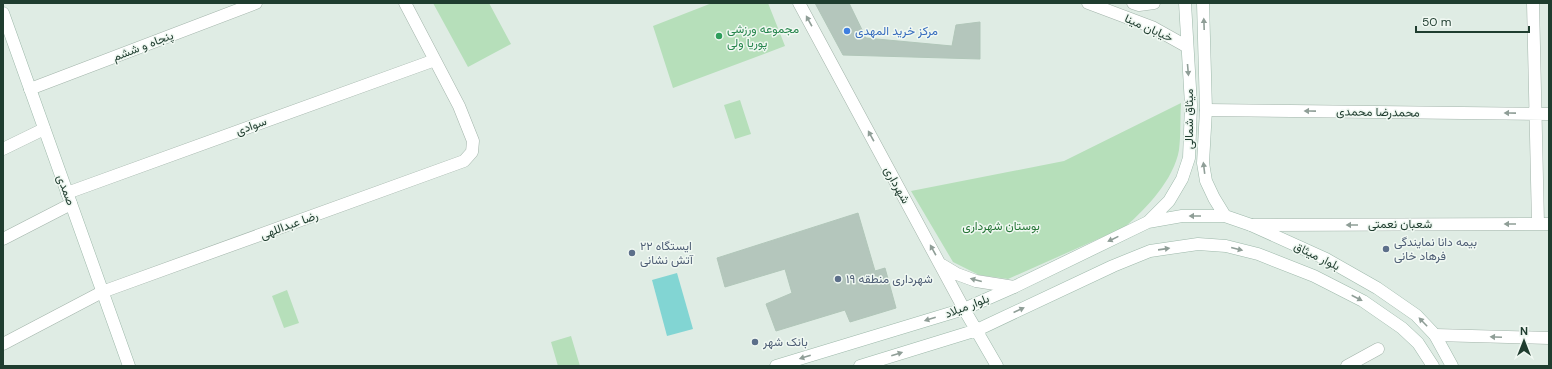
<svg xmlns="http://www.w3.org/2000/svg" width="1552" height="369" font-family="'DM Sans',Vazirmatn,sans-serif">
  <rect width="100%" height="100%" fill="#dfece4"/>
  <path fill="#b6dfba" d="M433,3H489L511,44L468,67Z
    M712,3H768L785,46L673,88L653,26Z
    M740,100L751,134L735,139L724,105Z
    M1181,103C1180,119 1181,135 1179,150C1174,179 1147,208 1125,227L1008,279L979,275L953,262L911,191L1064,161Z
    M287,290L299,323L284,328L272,296Z
    M571,336L580,366H558L551,342Z"/>
  <path fill="#82d5d3" d="M677,273L693,329L667,336L652,280Z"/>
  <path fill="#b4c6bc" stroke="#b1c6b9" d="M815,3H849L866,38L952,46L956,25L980,22V59L843,55Z
    M858,213L875,271L885,268L896,308L850,322L845,310L776,331L766,304L792,293L785,269L725,287L717,258Z"/>
  <g fill="none" stroke-linecap="round" stroke-linejoin="round">
    <g stroke="#a2b4aa" stroke-width="13">
      <path id="minor" d="M1533,3L1538,224
        M30,89L256,3
        M1206,110L1549,114
        M3,149L44,129
        M67,193L435,60
        M1251,225L1549,224
        M3,239L71,204
        M1435,335L1549,338
        M3,344L102,292L464,161L472,152L473,141L459,106L405,3
        M1347,366L1378,349"/>
    </g>
    <g stroke="#a2b4aa" stroke-width="13">
      <path id="tertiary" d="M799,3L964,309
        M1088,3L1152,27L1186,46
        M1133,3L1139,5L1154,3
        M942,265L957,274L976,281L1014,287"/>
    </g>
    <g stroke="#9db8aa" stroke-width="13">
      <path id="secondary" d="M1203,3L1206,110L1203,163L1206,181L1214,198L1225,216
        M3,13L129,366
        M1148,222L1169,201L1182,179L1189,158L1191,105L1185,3
        M964,309L997,366
        M776,366L964,309L1014,287L1148,222L1182,216H1225L1251,225L1326,259L1377,288L1416,315L1435,335L1452,366
        M860,366L977,330L1113,266L1150,251L1198,244L1226,246L1258,254L1314,276L1363,301L1402,328L1418,343L1433,366"/>
    </g>
    <use href="#minor" stroke="#fff" stroke-width="12"/>
    <use href="#tertiary" stroke="#fff" stroke-width="12"/>
    <use href="#secondary" stroke="#fff" stroke-width="12"/>
  </g>
  <defs><path id="oneway-solid" d="M-6-.8H1V-3.2L6.5 0L1 3.2V.8H-6Z"/></defs>
  <g fill="#8f9e97">
    <use href="#oneway-solid" transform="translate(809 21) rotate(-119)"/>
    <use href="#oneway-solid" transform="translate(1204 24) rotate(-92)"/>
    <use href="#oneway-solid" transform="translate(1188 70) rotate(85)"/>
    <use href="#oneway-solid" transform="translate(1310 111) rotate(-179)"/>
    <use href="#oneway-solid" transform="translate(1510 113) rotate(-179)"/>
    <use href="#oneway-solid" transform="translate(871 136) rotate(-119)"/>
    <use href="#oneway-solid" transform="translate(1204 168) rotate(-97)"/>
    <use href="#oneway-solid" transform="translate(1195 216) rotate(-180)"/>
    <use href="#oneway-solid" transform="translate(1510 224) rotate(180)"/>
    <use href="#oneway-solid" transform="translate(1352 225) rotate(180)"/>
    <use href="#oneway-solid" transform="translate(1113 239) rotate(154)"/>
    <use href="#oneway-solid" transform="translate(1164 249) rotate(-8)"/>
    <use href="#oneway-solid" transform="translate(1237 249) rotate(14)"/>
    <use href="#oneway-solid" transform="translate(933 250) rotate(-119)"/>
    <use href="#oneway-solid" transform="translate(976 280) rotate(-165)"/>
    <use href="#oneway-solid" transform="translate(1357 298) rotate(27)"/>
    <use href="#oneway-solid" transform="translate(1019 310) rotate(-25)"/>
    <use href="#oneway-solid" transform="translate(930 319) rotate(163)"/>
    <use href="#oneway-solid" transform="translate(1423 322) rotate(-134)"/>
    <use href="#oneway-solid" transform="translate(1496 337) rotate(-178)"/>
    <use href="#oneway-solid" transform="translate(897 354) rotate(-17)"/>
    <use href="#oneway-solid" transform="translate(805 357) rotate(163)"/>
  </g>
  <circle fill="#3f7fe0" stroke="#f0f8f2" stroke-width="1.5" cx="847" cy="31" r="4"/>
  <circle fill="#2e9e5b" stroke="#f0f8f2" stroke-width="1.5" cx="719" cy="36" r="4"/>
  <g fill="#5c6f8a" stroke="#f0f8f2" stroke-width="1.5">
    <circle cx="1386" cy="249" r="4"/>
    <circle cx="632" cy="253" r="4"/>
    <circle cx="838" cy="279" r="4"/>
    <circle cx="755" cy="342" r="4"/>
  </g>
  <g text-anchor="middle" dominant-baseline="central" stroke-width="3" stroke-linejoin="round" paint-order="stroke">
    <g font-size="12" fill="#1f3d2f" stroke="#f0f8f2">
      <text transform="translate(1149 28) rotate(24)">خیابان مینا</text>
      <text transform="translate(143 46) rotate(-21)">پنجاه و ششم</text>
      <text transform="translate(1378 112) rotate(1)">محمدرضا محمدی</text>
      <text transform="translate(1189 119) rotate(-90)">میثاق شمالی</text>
      <text transform="translate(251 126) rotate(-20)">سوادی</text>
      <text transform="translate(897 185) rotate(61)">شهرداری</text>
      <text transform="translate(66 190) rotate(70)">صمدی</text>
      <text x="1400" y="224">شعبان نعمتی</text>
      <text transform="translate(289 225) rotate(-20)">رضا عبداللهی</text>
      <text transform="translate(1317 256) rotate(26)">بلوار میثاق</text>
      <text transform="translate(967 306) rotate(-21)">بلوار میلاد</text>
    </g>
    <g font-size="12" fill="#27864d" stroke="#f0f8f2" text-anchor="start">
      <text x="727" y="29">مجموعه ورزشی<tspan x="727" dy="14">پوریا ولی</tspan></text>
    </g>
    <g font-size="12" fill="#366cbe" stroke="#f0f8f2" text-anchor="start">
      <text x="855" y="31">مرکز خرید المهدی</text>
    </g>
    <g font-size="12" fill="#267637" stroke="#f0f8f2">
      <text x="1001" y="226">بوستان شهرداری</text>
    </g>
    <g font-size="12" fill="#4e5e75" stroke="#f0f8f2" text-anchor="start">
      <text x="1394" y="242">بیمه دانا نمایندگی<tspan x="1394" dy="14">فرهاد خانی</tspan></text>
      <text x="640" y="246">ایستگاه ۲۲<tspan x="640" dy="14">آتش نشانی</tspan></text>
      <text x="846" y="279">شهرداری منطقه ۱۹</text>
      <text x="763" y="342">بانک شهر</text>
    </g>
  </g>
  <rect width="1552" height="369" fill="none" stroke="#1f3d2f" stroke-width="8"/>
  <g transform="translate(1524 341)" stroke="#f0f8f2" stroke-width="3" paint-order="stroke">
  <path d="M0-3L7 15L0 10L-7 15Z" fill="#1f3d2f"/>
  <text y="-6" font-size="11" font-weight="bold" text-anchor="middle" fill="#1f3d2f">N</text>
  </g>
  <path d="M1416 26v6h113v-6" fill="none" stroke="#1f3d2f" stroke-width="2"/>
  <text x="1422" y="26" font-size="12" fill="#1f3d2f" stroke="#f0f8f2" stroke-width="3" paint-order="stroke">50 m</text>
</svg>
